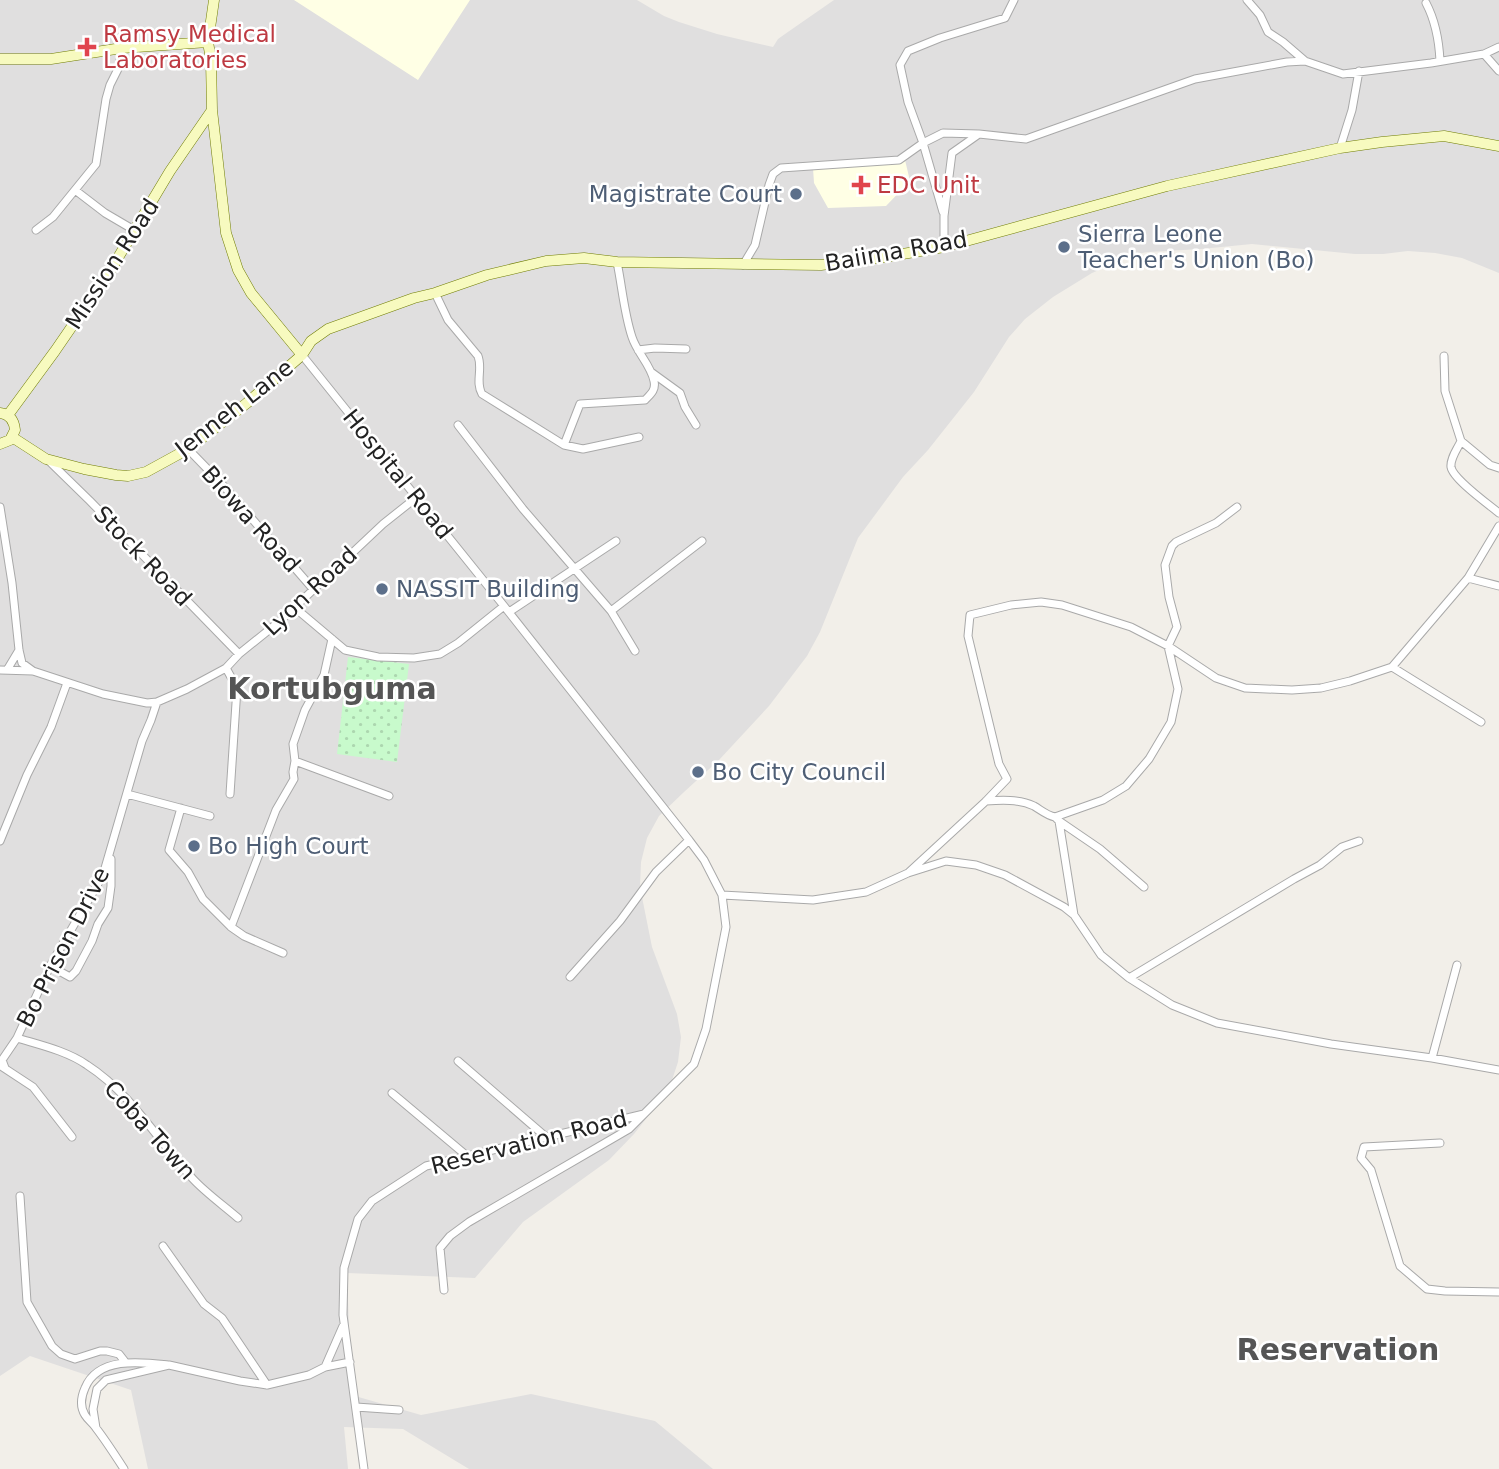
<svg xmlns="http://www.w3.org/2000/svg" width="1499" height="1469" font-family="'DejaVu Sans',sans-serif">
  <defs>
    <pattern id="park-dots" width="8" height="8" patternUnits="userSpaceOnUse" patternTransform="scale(1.75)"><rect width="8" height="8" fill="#c8facc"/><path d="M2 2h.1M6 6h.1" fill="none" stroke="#acd6af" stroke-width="1.8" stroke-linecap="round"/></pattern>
  </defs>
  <rect width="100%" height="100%" fill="#f2efe9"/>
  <path fill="#e0dfdf" d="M0,0H637L664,16L679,22L717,34L773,47L778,39L785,34L834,0H1499V273L1462,258L1435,253L1408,251L1383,254H1355L1252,244L1201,249L1148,252L1136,254L1092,273L1053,297L1025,319L1009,337L974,392L928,450L903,477L858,538L820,632L807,656L769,706L719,760L684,792L659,816L647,838L641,862L640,887L652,947L677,1014L681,1037L678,1062L670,1086L664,1096L634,1134L609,1160L523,1222L475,1278L347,1273L349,1329L355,1396L421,1415L531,1394L655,1421L713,1469H469L403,1429L344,1427L348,1469H148L131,1390L30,1356L0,1376Z"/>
  <path fill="#ffffe5" d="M294,0H470L418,80Z
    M905,160L910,181L886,206L828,208L814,183L813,168Z"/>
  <path fill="url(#park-dots)" d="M348,657L409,664L397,762L337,754Z"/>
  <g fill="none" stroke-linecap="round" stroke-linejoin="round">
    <g stroke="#a9a9a9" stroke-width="9">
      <path id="street" d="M1247,0L1260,15L1268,32L1283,42L1305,61
        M1426,3C1436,22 1439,40 1440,61
        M1484,54L1499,47
        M1340,148L1352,110L1359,71
        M75,190L105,213L134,230
        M943,212L923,143L908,102L900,65L908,51L940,38L1005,18L1014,0
        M36,230L53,217L96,164L106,99L110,85L119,67L122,48
        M944,247V216L952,153L979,134L1026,139L1195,79L1287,62L1305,61L1343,74L1431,63L1484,54L1499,71
        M743,265L755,245L769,185L773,174L781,168L899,160L923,143L943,133L979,134
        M435,293L448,320L478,356C483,369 475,382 482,394L564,445L583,449L639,437
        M638,350L655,348L686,349
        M302,355L504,606L689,840L704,860L722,895L726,927L706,1029L694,1064L644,1114L426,1166L372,1201L358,1219L344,1268L343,1315L364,1469
        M1444,356L1445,391L1461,441L1490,465L1499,468
        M651,372L680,393L685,407L696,425
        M458,425L523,509L611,611L635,651
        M1461,441C1458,448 1450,458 1451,467C1453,479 1488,504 1499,513
        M564,445L580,404L645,400C651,394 656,390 654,381C651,365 637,353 632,337C624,313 622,286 617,262
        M188,449L221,483L313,589
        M49,461L90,501L239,654
        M0,507L12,583L19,650L22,663L33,671
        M1468,578L1499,586
        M294,607L345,650L378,657L414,658L440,654L458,643L504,606
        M611,611L702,541
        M509,612L616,541
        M1392,667L1481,722
        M226,668L237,688L230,794
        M0,670L33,671L103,694L147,703L157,702L187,689L226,668L239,654L280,621L383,524L417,497
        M7,670L19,650
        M295,761L389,796
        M127,794L210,816
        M986,801C1001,800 1019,799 1034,806C1041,810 1046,815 1055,817L1059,821L1100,849L1144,887
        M181,808L169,850L188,872L203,899L231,927L244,936L283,953
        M1055,817L1103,800L1126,786L1149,759L1171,722L1178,689L1168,646L1177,627L1169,597L1165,565L1172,546L1176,542L1216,523L1237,507
        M1059,821L1074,915
        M0,841L27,775L51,727L67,683
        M908,873L986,801L1007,779L999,764L968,636L970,615L1011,605L1041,602L1062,605L1131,627L1168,646L1216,678L1245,688L1292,690L1321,688L1350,681L1392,667L1468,578L1499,526
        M722,895L813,900L866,892L908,873L946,861L976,865L1005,875L1064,907L1074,915L1101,955L1129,978L1172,1005L1217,1023L1331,1044L1432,1058L1499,1070
        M231,927L276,810L294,779L293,772L295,761L293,744L305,710L324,675L332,639
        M50,966L70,977L76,971L92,941L98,924L108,908L111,886V859
        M570,977L620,921L656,872L689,840
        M1129,978L1294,879L1320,865L1342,847L1359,841
        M17,1038C40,1045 67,1051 87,1065C132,1094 158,1141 193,1179C206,1193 223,1205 238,1218
        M1432,1058L1457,965
        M458,1061L546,1137
        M1,1066L33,1087L72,1137
        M5,1068L2,1060L17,1038L50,966L103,875L142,741L151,720L157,702
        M392,1093L467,1156
        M1440,1143L1364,1147L1361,1158L1371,1170L1400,1266L1427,1289L1445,1291L1499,1292
        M20,1196L27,1302L52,1346L61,1354L75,1359L100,1351H107L119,1354L126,1363
        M163,1246L204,1304L222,1318L267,1385
        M444,1290L440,1248L450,1236L469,1222L629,1129L644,1114
        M169,1365L240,1381L267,1385L309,1375L325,1367L350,1362
        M325,1367L343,1326
        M356,1407L399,1410
        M96,1428L93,1409L97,1389L106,1380L169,1365C142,1362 98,1356 85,1388C81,1397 80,1407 85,1415C88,1420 93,1423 96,1428C106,1441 115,1455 124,1469"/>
    </g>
    <g stroke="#707d05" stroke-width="11">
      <path id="secondary" d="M214,0L208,42L211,60L212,110L226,233L238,270L251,293L302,355
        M0,59H51L122,48L208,42
        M0,413C9,414 14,420 15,430L10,440L0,444
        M8,415L55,351L110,271L170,171L212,110
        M12,437L46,459L84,469L116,475L128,476L146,472L188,449L247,403L302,355L311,341L328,329L414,298L435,293L487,275L546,261L584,258L617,262L821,265L885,257L944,247L1167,186L1340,148L1382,142L1444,136L1499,146"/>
    </g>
    <use href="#street" stroke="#fff" stroke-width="7"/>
    <use href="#secondary" stroke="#f7fabf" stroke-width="10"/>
  </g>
  <g fill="#e0444e" stroke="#fff" stroke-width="2.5">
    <path d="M83.5 36.5h7v7h7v7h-7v7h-7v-7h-7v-7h7z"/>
    <path d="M857.5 174.5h7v7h7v7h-7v7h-7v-7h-7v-7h7z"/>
  </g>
  <g fill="#5c6f8a" stroke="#fff" stroke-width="2.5">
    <circle cx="796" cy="194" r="7"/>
    <circle cx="1064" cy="247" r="7"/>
    <circle cx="382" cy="589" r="7"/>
    <circle cx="698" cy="772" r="7"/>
    <circle cx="194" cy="846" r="7"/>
  </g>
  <g text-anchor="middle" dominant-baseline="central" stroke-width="5" stroke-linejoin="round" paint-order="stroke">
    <g font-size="23" fill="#be3a42" stroke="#fff" text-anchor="start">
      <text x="103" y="34">Ramsy Medical<tspan x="103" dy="26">Laboratories</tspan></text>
      <text x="877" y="185">EDC Unit</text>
    </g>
    <g font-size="23" fill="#4e5e75" stroke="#fff" text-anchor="start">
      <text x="782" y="194" text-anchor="end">Magistrate Court</text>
      <text x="1078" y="234">Sierra Leone<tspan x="1078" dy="26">Teacher's Union (Bo)</tspan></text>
      <text x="396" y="589">NASSIT Building</text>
      <text x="712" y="772">Bo City Council</text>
      <text x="208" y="846">Bo High Court</text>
    </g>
    <g font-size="23" fill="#222" stroke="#fff">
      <text transform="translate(896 251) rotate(-10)">Baiima Road</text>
      <text transform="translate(112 264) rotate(-57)">Mission Road</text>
      <text transform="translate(234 408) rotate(-38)">Jenneh Lane</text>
      <text transform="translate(398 474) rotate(51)">Hospital Road</text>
      <text transform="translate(251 519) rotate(48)">Biowa Road</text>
      <text transform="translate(143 556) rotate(46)">Stock Road</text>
      <text transform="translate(310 591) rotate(-43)">Lyon Road</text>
      <text transform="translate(63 947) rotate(-63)">Bo Prison Drive</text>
      <text transform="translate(150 1130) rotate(48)">Coba Town</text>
      <text transform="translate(529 1142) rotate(-14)">Reservation Road</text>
    </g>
    <g font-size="30" font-weight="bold" fill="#555" stroke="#fff">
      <text x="332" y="688">Kortubguma</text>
      <text x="1338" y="1349">Reservation</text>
    </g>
  </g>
</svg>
